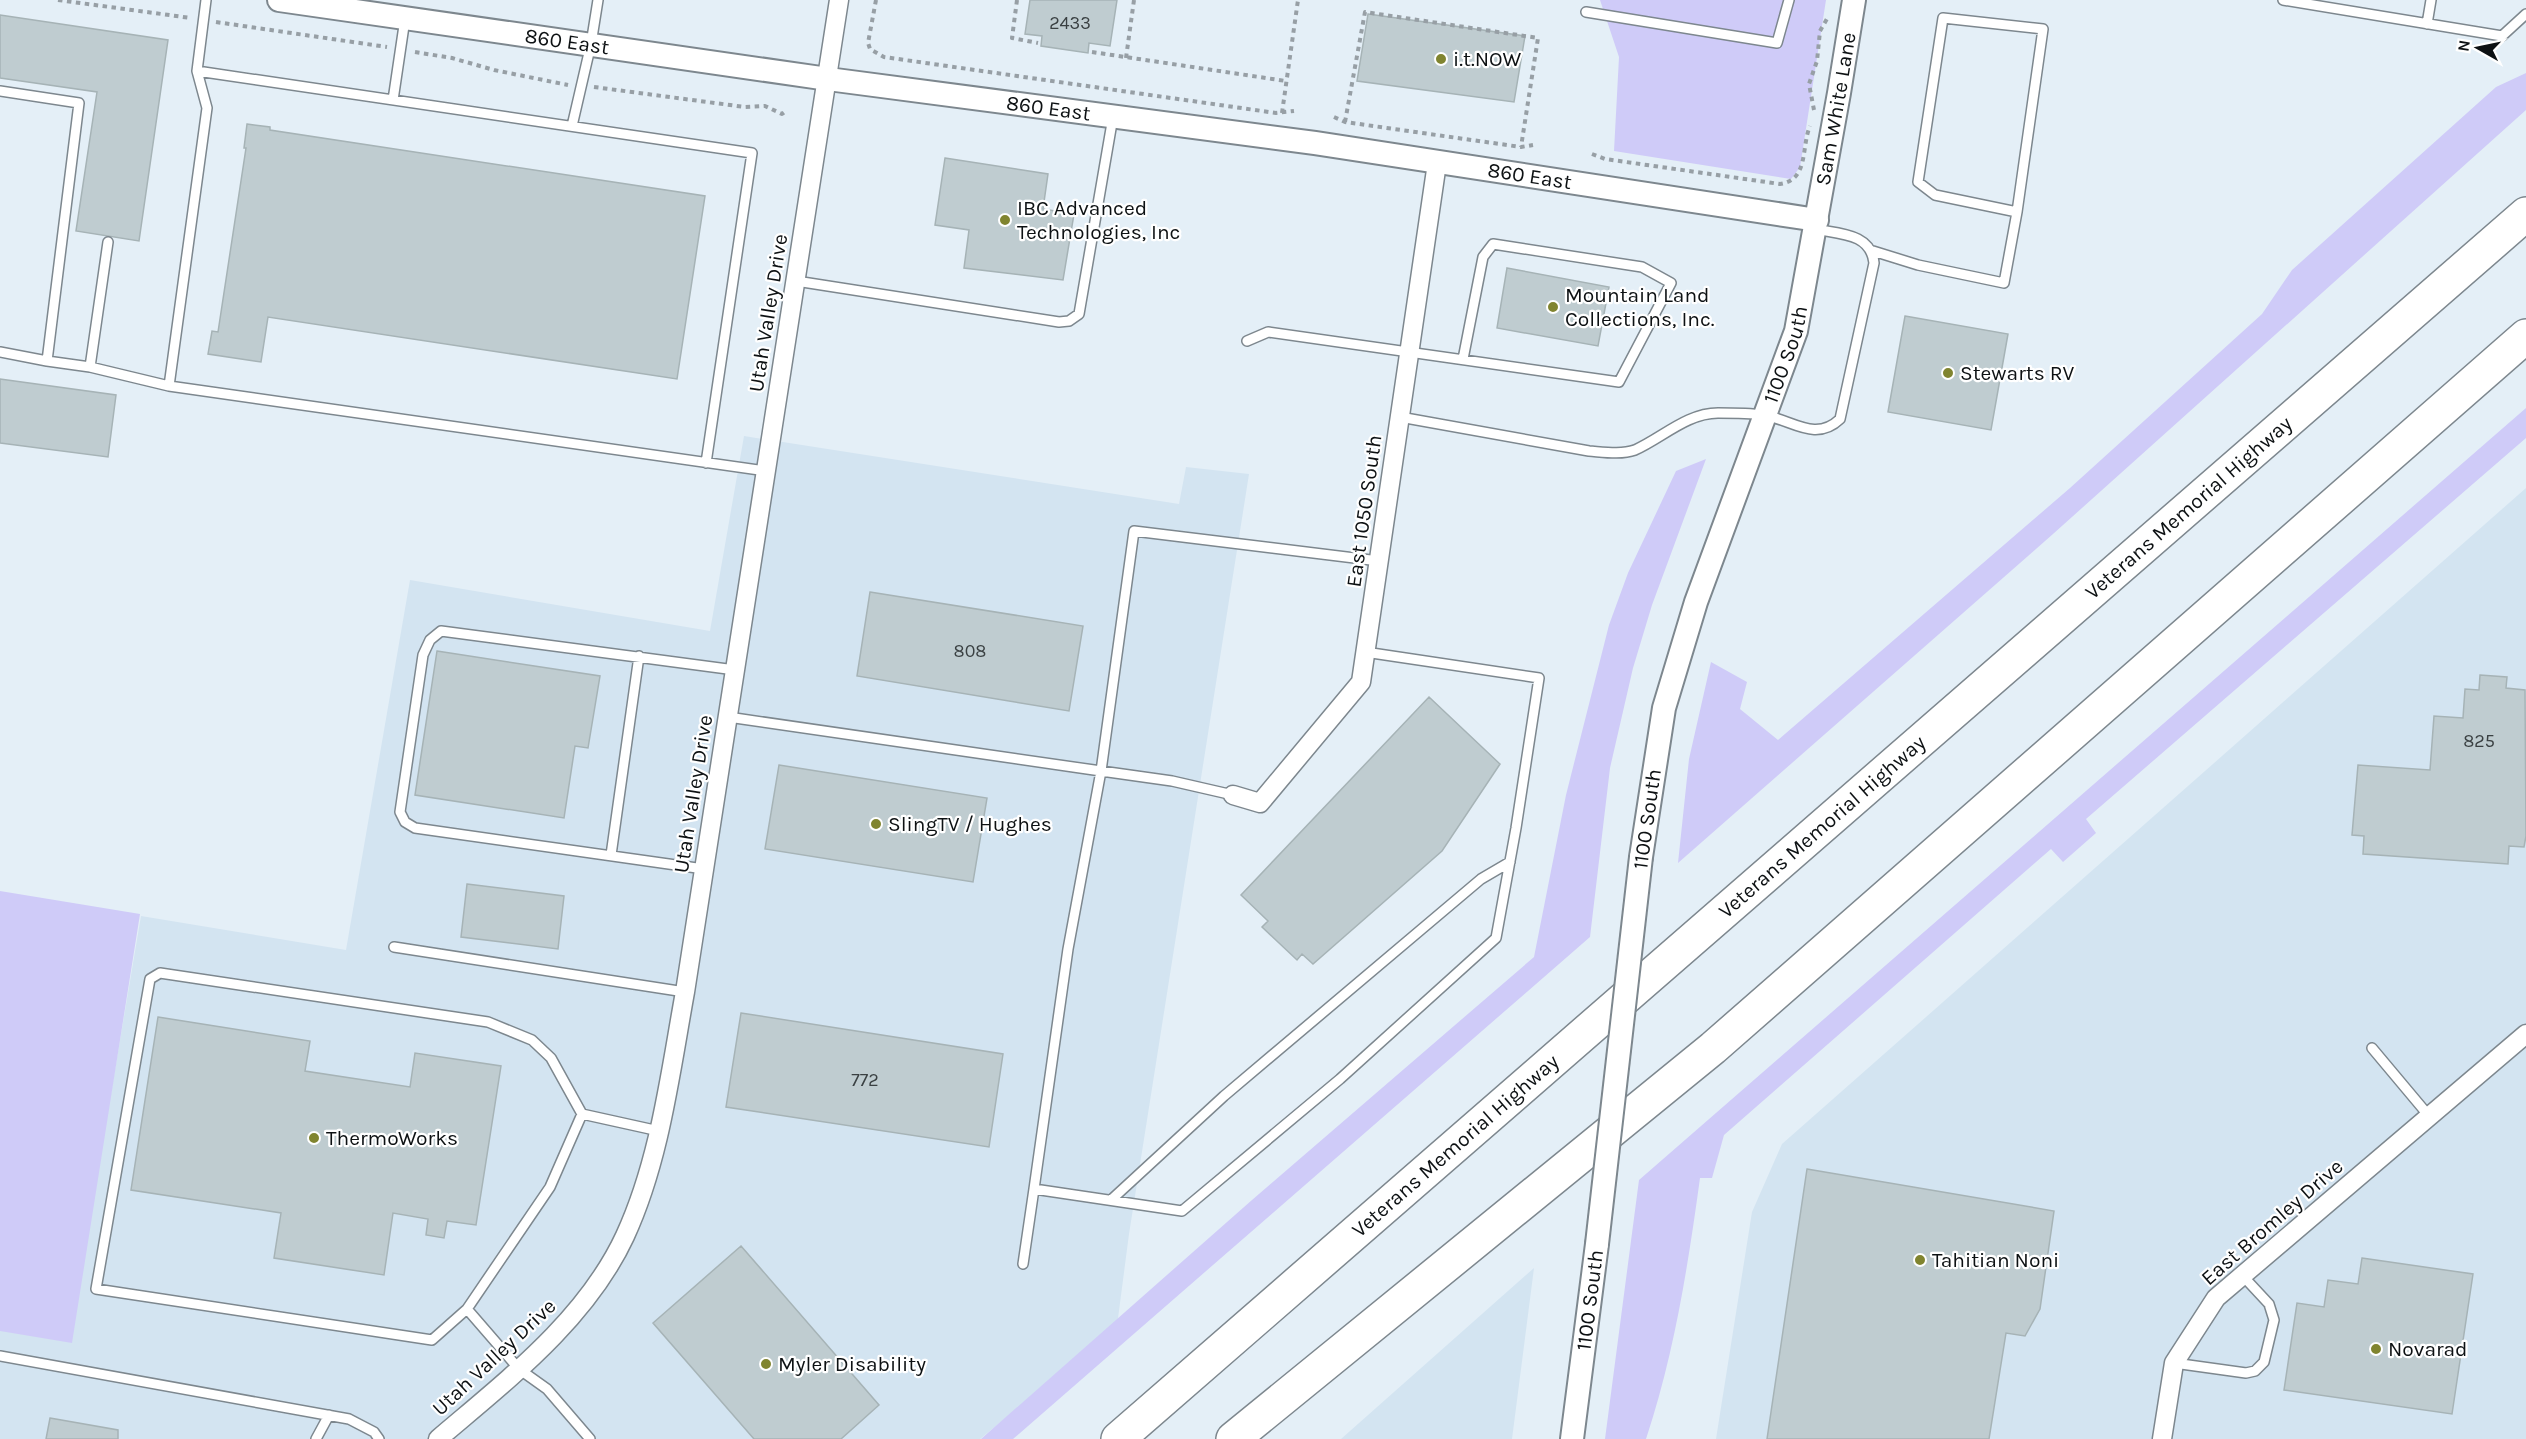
<svg xmlns="http://www.w3.org/2000/svg" width="2526" height="1439" font-family="Karla,sans-serif">
  <rect width="100%" height="100%" fill="#e4eff7"/>
  <path fill="#d3e4f1" d="M744,436L1179,504L1186,467L1249,474L1129,1234L1117,1326L980,1439H0V1312L72,1324L141,916L346,950L410,580L710,631Z
    M2526,488V1439H1716L1752,1212L1782,1144Z
    M1534,1268L1512,1439H1341Z"/>
  <path fill="#cfcbf8" d="M1600,0H1826L1800,167L1791,179L1614,151L1619,57Z
    M2526,73V110L2053,534L1678,863L1689,759L1711,662L1747,682L1740,709L1778,740L2070,488L2262,314L2292,270L2496,87Z
    M2526,408V438L2086,819L2096,833L2063,862L2051,849L1724,1135L1712,1178H1700C1688,1266 1674,1355 1646,1439H1605L1639,1180Z
    M1706,459L1652,605L1633,668L1610,768L1590,937L1013,1439H981L1252,1200L1534,957L1566,795L1609,625L1628,573L1676,471Z
    M0,891L140,914L72,1343L0,1331Z"/>
  <path fill="#bfccd0" stroke="#a6b3b6" stroke-width="1.5" d="M1030,0H1117L1110,46L1089,43L1088,53L1041,46L1042,36L1025,34Z
    M1368,14L1525,36L1514,102L1357,81Z
    M0,15L168,40L139,241L76,231L97,92L0,78Z
    M247,124L270,127V130L705,196L677,379L268,317L261,362L208,354L212,331L218,332L246,148H244Z
    M945,158L1048,174L1043,209L1074,214L1063,280L964,268L969,230L935,225Z
    M1507,268L1609,287L1598,346L1497,328Z
    M1905,316L2008,334L1991,430L1888,412Z
    M0,379L116,395L108,457L0,443Z
    M870,592L1083,626L1069,711L857,676Z
    M437,651L600,676L588,748L575,746L564,818L415,795Z
    M2480,675L2507,677L2506,688L2525,690L2526,836L2524,847L2509,846L2508,864L2363,854L2364,836L2352,835L2358,765L2430,770L2434,716L2463,718L2465,689L2479,690Z
    M1429,697L1500,764L1442,851L1313,964L1302,954L1297,960L1262,927L1268,921L1241,895Z
    M779,765L987,798L973,882L765,849Z
    M467,884L564,896L558,949L461,937Z
    M741,1013L1003,1054L989,1147L726,1107Z
    M158,1017L310,1041L305,1071L410,1087L415,1053L501,1066L476,1225L447,1221L444,1238L426,1235L428,1219L393,1213L384,1275L274,1258L281,1213L131,1190Z
    M1807,1169L2054,1211L2040,1309L2025,1336L2006,1333L1989,1439H1767Z
    M741,1246L879,1405L841,1439H754L653,1323Z
    M2362,1258L2473,1274L2452,1414L2284,1390L2297,1303L2324,1307L2328,1280L2358,1284Z
    M50,1418L118,1430V1439H46Z"/>
  <g fill="none" stroke-linecap="round" stroke-linejoin="round">
    <g stroke="#7d878e" stroke-width="12">
      <path id="service" d="M206,0L197,71L207,108L169,386L766,471
        M2283,0L2502,36L2526,14
        M1586,12L1777,43L1789,0
        M2427,24L2431,0
        M197,71L752,153L706,463
        M0,91L79,103L47,361L90,367L108,242
        M393,100L405,19
        M572,126L591,44L598,0
        M1873,251L1918,265L2004,283L2017,212L2043,29L1943,18L1918,182L1935,195L2017,212
        M796,281L1059,322L1069,321L1079,314L1113,117
        M1247,341L1268,332L1619,382L1671,283L1642,267L1493,244L1483,257L1463,359
        M0,352L47,361
        M90,367L169,386
        M1400,417L1589,451C1603,452 1621,455 1635,450C1662,438 1687,413 1718,413C1732,413 1749,413 1763,415C1791,419 1815,443 1840,419L1874,263C1871,233 1839,234 1815,229
        M728,717L1101,771L1068,949L1034,1189
        M1233,795L1172,781L1101,771L1134,531L1379,561
        M611,855L639,656
        M704,869L415,828L405,822L400,812L423,655L430,640L441,631L735,670
        M394,947L685,992
        M2372,1048L2429,1116
        M1111,1200L1224,1096L1481,879L1510,862
        M1023,1264L1034,1189L1182,1211L1340,1079L1496,938L1516,828L1539,678L1365,652
        M467,1309L550,1187L582,1114
        M0,1356L349,1419L374,1432L379,1439
        M2174,1363L2246,1373L2255,1371L2264,1362L2274,1320L2269,1304L2242,1275
        M316,1439L329,1415
        M590,1439L547,1389L519,1369L467,1309L432,1340L96,1289L150,979L160,973L488,1022L532,1040L551,1058L582,1114L659,1131"/>
    </g>
    <g stroke="#7d878e" stroke-width="21">
      <path id="minor" d="M1233,795L1260,803L1361,682L1437,163
        M438,1439C507,1380 586,1320 625,1236C660,1160 670,1074 685,992L839,0
        M2162,1439L2174,1363L2216,1298L2526,1034"/>
    </g>
    <g stroke="#7d878e" stroke-width="26">
      <g id="tertiary">
        <path id="s1" d="M279,0L828,79L1315,143L1817,220"/>
        <path id="s2" d="M1641,857L1664,708L1696,602L1796,331L1839,93L1854,0"/>
        <path id="s3" d="M1572,1439L1597,1244"/>
      </g>
    </g>
    <g stroke="#7d878e" stroke-width="36">
      <g id="motorway">
        <path id="s4" d="M1118,1439L2526,214"/>
        <path d="M1233,1439L1713,1048L2526,336"/>
      </g>
    </g>
    <path stroke="#979fa5" stroke-width="4" stroke-dasharray="4.5 4.5" stroke-linecap="butt" d="M58,0L191,18
      M876,0L868,43L870,49L884,57L1276,113L1294,111
      M1017,0L1012,38L1038,43
      M216,22L387,47
      M415,52L452,58L494,70L568,85
      M1092,52L1286,81
      M1126,58L1134,0
      M594,87L745,107L765,106L782,114L786,111
      M1814,110L1809,84L1817,61L1820,31L1828,17
      M1282,113L1298,0
      M1334,117L1345,122L1521,147L1533,145
      M1345,122L1365,12L1538,38L1521,147
      M1592,154L1605,159L1780,184C1809,180 1801,147 1810,126"/>
    <use href="#service" stroke="#fff" stroke-width="9"/>
    <use href="#minor" stroke="#fff" stroke-width="18"/>
    <use href="#tertiary" stroke="#fff" stroke-width="22"/>
    <use href="#motorway" stroke="#fff" stroke-width="33"/>
    <g stroke="#7d878e" stroke-width="26" stroke-linecap="butt">
      <path id="tertiary-bridge" d="M1597,1244L1641,857"/>
    </g>
    <use href="#tertiary-bridge" stroke="#fff" stroke-width="22"/>
  </g>
  <g fill="#80842f" stroke="#fff" stroke-width="2">
    <circle cx="1441" cy="59" r="6"/>
    <circle cx="1005" cy="220" r="6"/>
    <circle cx="1553" cy="307" r="6"/>
    <circle cx="1948" cy="373" r="6"/>
    <circle cx="876" cy="824" r="6"/>
    <circle cx="314" cy="1138" r="6"/>
    <circle cx="1920" cy="1260" r="6"/>
    <circle cx="2376" cy="1349" r="6"/>
    <circle cx="766" cy="1364" r="6"/>
  </g>
  <g text-anchor="middle" dominant-baseline="central" stroke-width="4.5" stroke-linejoin="round" paint-order="stroke">
    <g font-size="18" fill="#3a4042">
      <text x="1070" y="23">2433</text>
      <text x="970" y="651">808</text>
      <text x="2479" y="741">825</text>
      <text x="865" y="1080">772</text>
    </g>
    <g font-size="21" fill="#0d1113" stroke="#fff">
      <text stroke="none"><textPath href="#s1" startOffset="291">860 East</textPath></text>
      <text stroke="none"><textPath href="#s1" startOffset="777">860 East</textPath></text>
      <text stroke="none"><textPath href="#s2" startOffset="776">Sam White Lane</textPath></text>
      <text stroke="none"><textPath href="#s1" startOffset="1263">860 East</textPath></text>
      <text transform="translate(768 313) rotate(-81)">Utah Valley Drive</text>
      <text stroke="none"><textPath href="#s2" startOffset="525">1100 South</textPath></text>
      <text stroke="none"><textPath href="#s4" startOffset="1419">Veterans Memorial Highway</textPath></text>
      <text transform="translate(1364 511) rotate(-82)">East 1050 South</text>
      <text transform="translate(693 794) rotate(-81)">Utah Valley Drive</text>
      <text transform="translate(1647 819) rotate(-82)">1100 South</text>
      <text stroke="none"><textPath href="#s4" startOffset="933">Veterans Memorial Highway</textPath></text>
      <text stroke="none"><textPath href="#s4" startOffset="447">Veterans Memorial Highway</textPath></text>
      <text transform="translate(2272 1222) rotate(-41)">East Bromley Drive</text>
      <text stroke="none"><textPath href="#s3" startOffset="140">1100 South</textPath></text>
      <text transform="translate(494 1357) rotate(-43)">Utah Valley Drive</text>
    </g>
    <g font-size="21" fill="#0d1113" stroke="#fff" text-anchor="start">
      <text x="1453" y="59">i.t.NOW</text>
      <text x="1017" y="208">IBC Advanced<tspan x="1017" dy="24">Technologies, Inc</tspan></text>
      <text x="1565" y="295">Mountain Land<tspan x="1565" dy="24">Collections, Inc.</tspan></text>
      <text x="1960" y="373">Stewarts RV</text>
      <text x="888" y="824">SlingTV / Hughes</text>
      <text x="326" y="1138">ThermoWorks</text>
      <text x="1932" y="1260">Tahitian Noni</text>
      <text x="2388" y="1349">Novarad</text>
      <text x="778" y="1364">Myler Disability</text>
    </g>
  </g>
  <g transform="translate(2478 48) rotate(279)" stroke="#ffffff" stroke-width="4.5" paint-order="stroke">
  <path d="M0-4.5L10 22L0 15L-10 22Z" fill="#0d1113"/>
  <text y="-9" font-size="16" font-weight="bold" text-anchor="middle" fill="#0d1113">N</text>
  </g>
</svg>
